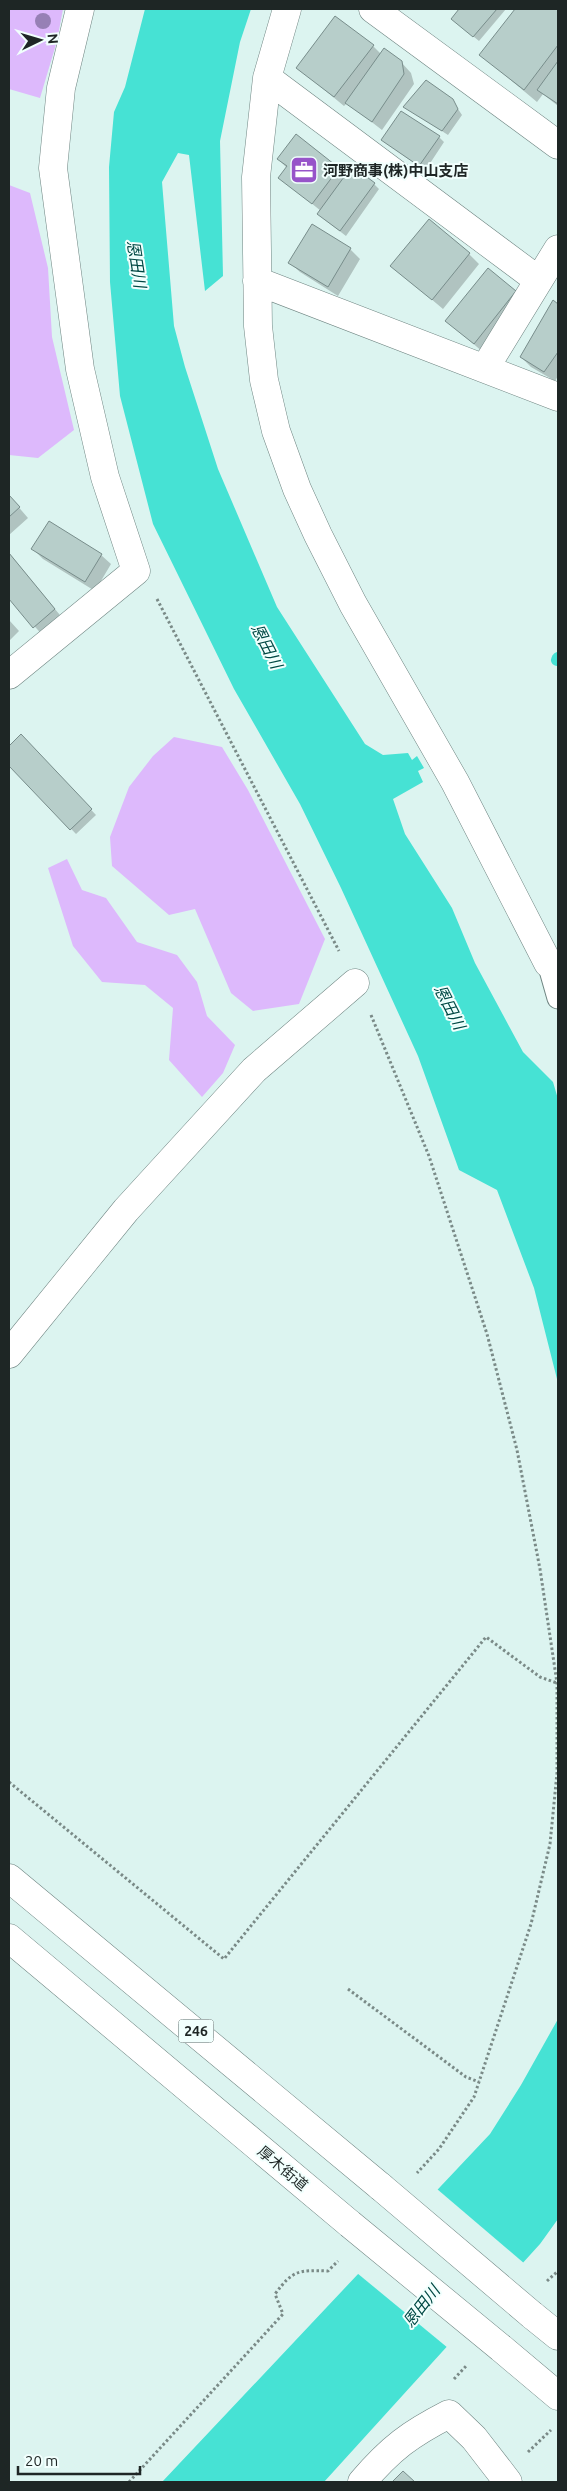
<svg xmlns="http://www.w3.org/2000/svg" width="567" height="2491" font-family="Ubuntu,'Noto Sans JP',sans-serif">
  <rect width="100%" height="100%" fill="#dcf4f0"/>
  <path fill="#ddb9fc" d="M9,9H63L57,41L40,98L9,89Z
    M9,185L30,193L48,268L52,337L74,430L38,458L9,455Z
    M174,737L222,747L248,790L325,939L299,1004L253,1011L231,993L195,909L169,915L112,866L110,837L129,787L153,756Z
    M67,859L82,890L106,898L137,942L177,955L197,982L207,1016L235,1045L223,1073L202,1097L169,1060L173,1008L145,985L102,982L73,946L48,868Z"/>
  <path fill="#46e2d4" d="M145,9H251L240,42L220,141L223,276L205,291L189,155L178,153L162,182L174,326L185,367L218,469L277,607L365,744L383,755L408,753L412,760L417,756L424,768L418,771L423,782L393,799L405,834L452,908L475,963L523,1052L553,1082L558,1099V1383L534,1288L497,1190L459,1170L418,1056L341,888L300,804L234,689L153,524L120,396L110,282L109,167L114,112L125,87Z
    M558,2019V2219L540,2244L324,2482H162L490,2134L521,2085Z"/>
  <path fill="#dcf4f0" d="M437,2189L525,2264L448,2348L357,2273Z"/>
  <path fill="#0003" d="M461,9H506L479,41L452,19Z
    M517,9H558V106L543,94L537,102L481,55Z
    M373,46L381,54L401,62L411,73L414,84L382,130L347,103L344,106L298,68Z
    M452,100L462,115L448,135L405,107Z
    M296,136L346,176L374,184L379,189L346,236L324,219L319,214L321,211L280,178L287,168L278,159Z
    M439,137L444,142L425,171L382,140Z
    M350,249L360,259L338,296L300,272L290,263Z
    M469,254L479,264L443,309L392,266Z
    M488,270L515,292L484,353L447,321Z
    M554,302L558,306V376L555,381L531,367L521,357Z
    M9,496L28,518L9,535Z
    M33,549L101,555L111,564L95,591L43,559Z
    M9,553L64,620L44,637L9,597Z
    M9,620L19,631L9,641Z
    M21,736L96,815L76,834L9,764V747Z"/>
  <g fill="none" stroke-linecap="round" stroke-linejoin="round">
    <path stroke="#46e2d4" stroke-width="12" d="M557,660L558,658"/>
  </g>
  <path fill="#b7ceca" stroke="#788d8b" d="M459,9H497L473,37L451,19Z
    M515,9H558V45L524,90L479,55Z
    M335,16L374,45L334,97L296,68Z
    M384,48L402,61L404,74L372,122L345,103Z
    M558,61V104L537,90Z
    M426,80L453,99L458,109L442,131L403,107Z
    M401,111L440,136L419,166L381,140Z
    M296,134L339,168L312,204L278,178L287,166L277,159Z
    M352,166L375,183L340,231L317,214Z
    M429,219L470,253L432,300L390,266Z
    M312,224L351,248L328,287L288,263Z
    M488,268L516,291L474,344L445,321Z
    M553,300L558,304V352L544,372L520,357Z
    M9,495L20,507L9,517Z
    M49,521L102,554L85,582L31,549Z
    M9,553L55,609L33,628L9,599Z
    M21,734L92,809L70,830L9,766V746Z
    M403,2471L415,2482H392Z"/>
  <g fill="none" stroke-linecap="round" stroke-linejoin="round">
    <g stroke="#6f8582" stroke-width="23">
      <path id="service" d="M548,963L558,998"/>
    </g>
    <g stroke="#6f8582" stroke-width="29">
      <path id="minor" d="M287,9L267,78L256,177L258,326L264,380L276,431L297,489L318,535L353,604L455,782L548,963L558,966
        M373,9L558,145
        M267,78L538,280
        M257,281L558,397
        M485,368L558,249
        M9,675L136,571L105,477L80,369L53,168L61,88L80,9
        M9,1354L126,1210L254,1070L355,983
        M362,2482C391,2448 410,2434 449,2414L474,2438L508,2482"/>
    </g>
    <g stroke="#6f8582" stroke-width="29">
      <path id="trunk" d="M9,1878L381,2187
        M9,1938L350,2224
        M532,2315L558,2336
        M501,2348L558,2396"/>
    </g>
    <path stroke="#7a8a87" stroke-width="3" stroke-dasharray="2.5 2.5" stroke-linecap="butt" d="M157,599L339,951
      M371,1015L429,1156L487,1334L517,1450L540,1569L557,1683V1773L550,1844L531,1924L474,2097L439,2149L417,2173
      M9,1782L224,1959L486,1637L540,1677L557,1683
      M348,1989L466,2077L479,2082
      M547,2281L558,2271
      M454,2379L467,2365
      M528,2452L551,2430
      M129,2482L283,2314L275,2294C293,2270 298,2270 328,2271L338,2261"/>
    <use href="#service" stroke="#fff" stroke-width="21"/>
    <use href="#minor" stroke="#fff" stroke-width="28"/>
    <use href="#trunk" stroke="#fff" stroke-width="28"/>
    <g stroke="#6f8582" stroke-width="29" stroke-linecap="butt">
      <path id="trunk-bridge" d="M381,2187L532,2315
        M350,2224L501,2348"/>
    </g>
    <use href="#trunk-bridge" stroke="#fff" stroke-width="28"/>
  </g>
  <circle fill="#9780b5" cx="43" cy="21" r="8"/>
  <defs>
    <g id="office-square" transform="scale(1.4375)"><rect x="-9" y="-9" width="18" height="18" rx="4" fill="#9754c9" stroke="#f1fffd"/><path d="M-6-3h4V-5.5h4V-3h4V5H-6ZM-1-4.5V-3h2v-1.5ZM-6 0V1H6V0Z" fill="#fff"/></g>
  </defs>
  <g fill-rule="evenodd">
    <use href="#office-square" x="304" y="170"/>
  </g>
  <g text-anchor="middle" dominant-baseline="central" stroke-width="4" stroke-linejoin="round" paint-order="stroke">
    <rect fill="#f1fffd" stroke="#5d6766" stroke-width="1" x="178.5" y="2019.5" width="35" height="23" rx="4"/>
    <g font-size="14" font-weight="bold" fill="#1e2625">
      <text x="196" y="2031">246</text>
    </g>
    <g font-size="15" font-weight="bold" fill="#1e2625" stroke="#f1fffd" text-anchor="start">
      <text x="323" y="170">河野商事(株)中山支店</text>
    </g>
    <g font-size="15" fill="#1e2625" stroke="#f1fffd">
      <text transform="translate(283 2168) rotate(40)">厚木街道</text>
    </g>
    <g font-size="16" font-style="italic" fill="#004944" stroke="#f1fffd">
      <text transform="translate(137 264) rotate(81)">恩田川</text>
      <text transform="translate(267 646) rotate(63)">恩田川</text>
      <text transform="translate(450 1007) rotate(63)">恩田川</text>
      <text transform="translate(421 2306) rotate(-52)">恩田川</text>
    </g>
  </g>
  <rect width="567" height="2491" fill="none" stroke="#1e2625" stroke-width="20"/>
  <g transform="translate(40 40) rotate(85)" stroke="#f1fffd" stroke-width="4" paint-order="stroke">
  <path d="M0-4L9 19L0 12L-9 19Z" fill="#1e2625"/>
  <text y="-8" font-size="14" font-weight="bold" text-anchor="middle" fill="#1e2625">N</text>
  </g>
  <path d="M18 2466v8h122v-8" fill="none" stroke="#1e2625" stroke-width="2.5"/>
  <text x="25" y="2466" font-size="15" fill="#1e2625" stroke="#f1fffd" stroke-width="4" paint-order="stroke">20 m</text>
</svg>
